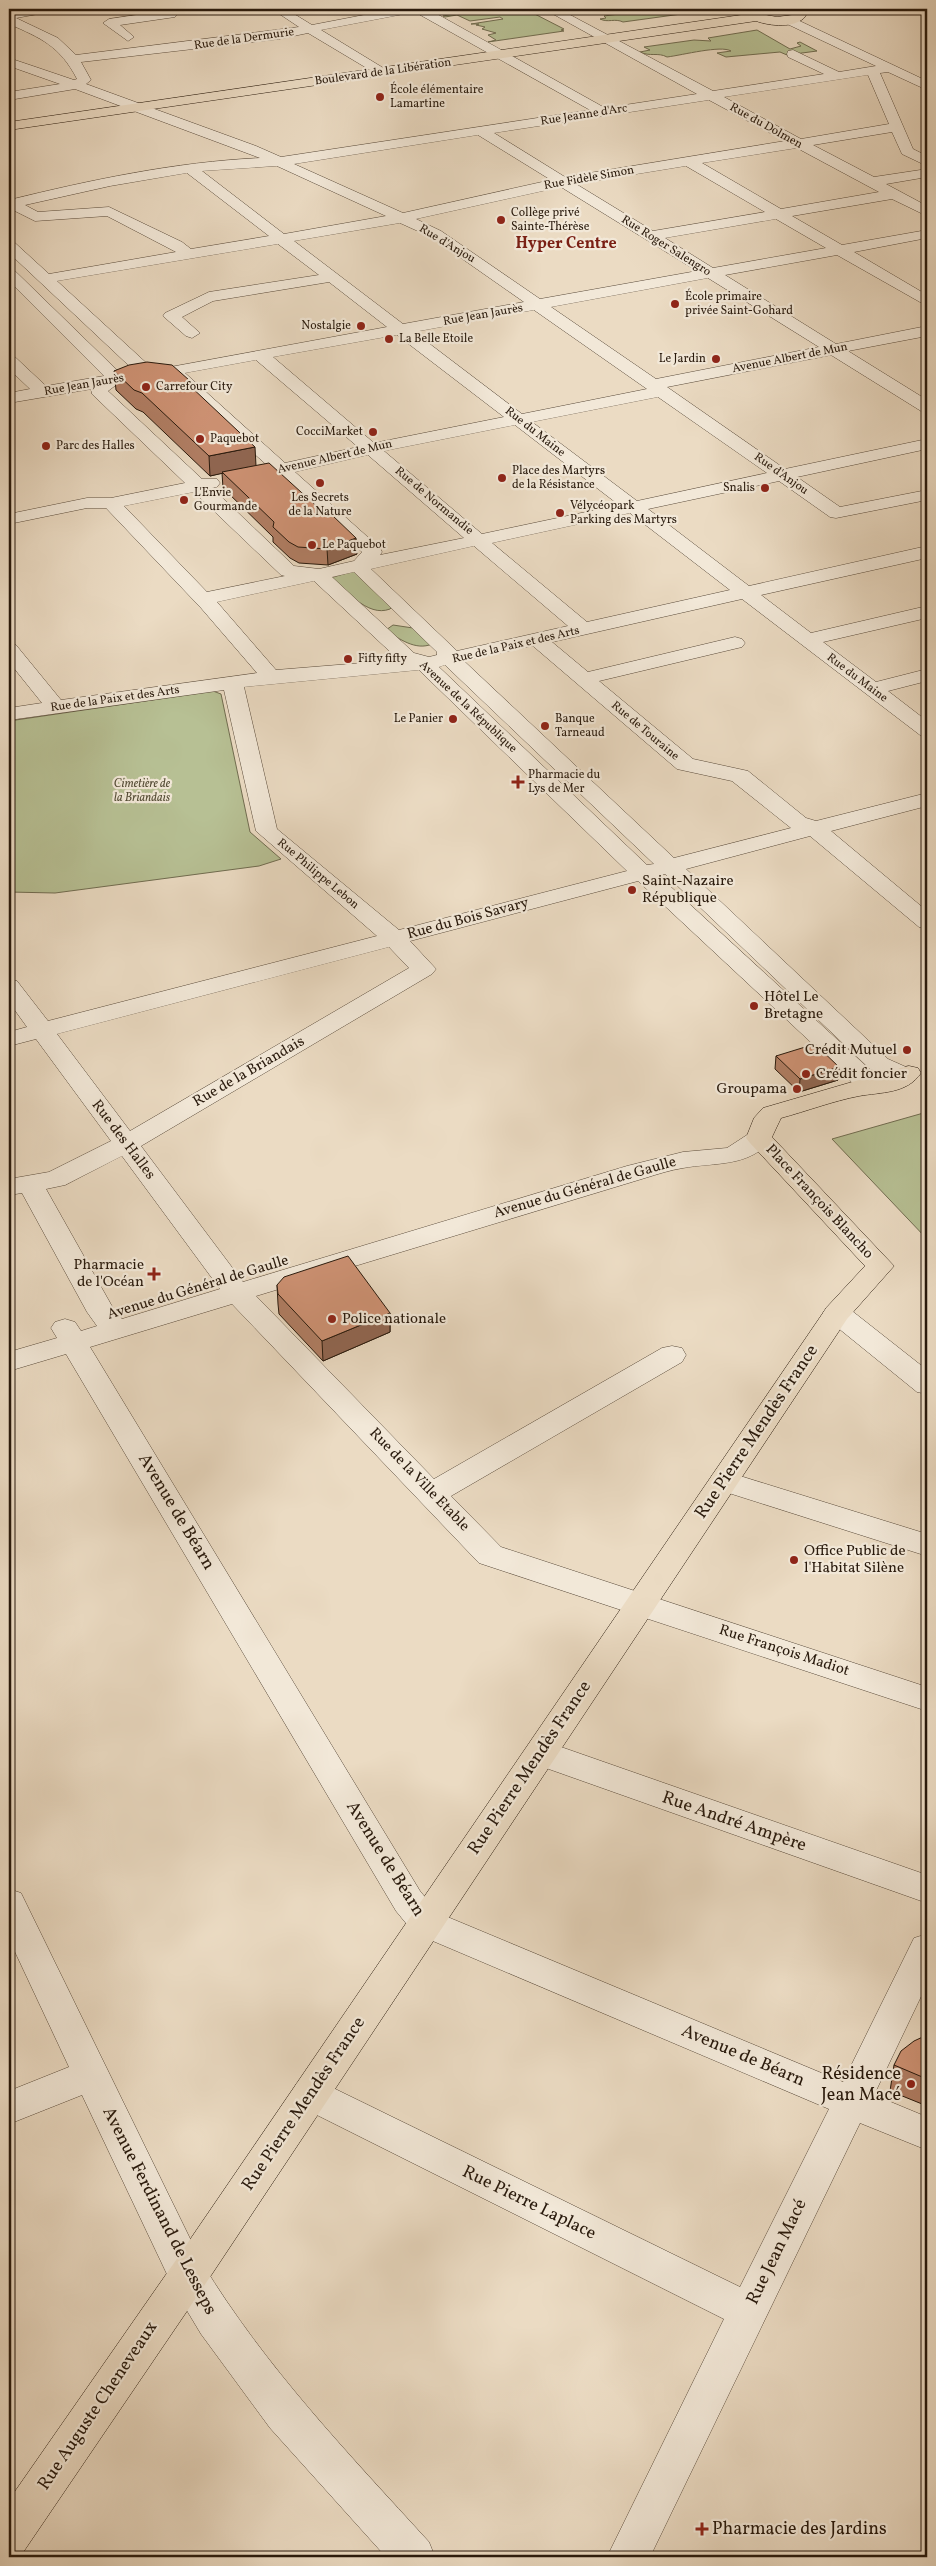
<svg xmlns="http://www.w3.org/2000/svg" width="936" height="2566" font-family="Vollkorn,serif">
  <rect width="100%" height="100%" fill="#ebdbc3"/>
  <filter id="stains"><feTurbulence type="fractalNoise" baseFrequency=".004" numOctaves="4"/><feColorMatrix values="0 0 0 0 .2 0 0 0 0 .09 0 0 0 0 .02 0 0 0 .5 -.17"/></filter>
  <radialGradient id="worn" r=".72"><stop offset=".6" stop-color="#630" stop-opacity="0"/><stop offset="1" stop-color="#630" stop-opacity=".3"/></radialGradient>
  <path fill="#b7c094" stroke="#706c50" d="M446,9H516L512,10L514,11L525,9L564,29L561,30L564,31L488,42L496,40L488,35L496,33L482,29L485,27L476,25L479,24H471L503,19L500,17L470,21L457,15L445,17L443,16L454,14Z
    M656,9H718L623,22C615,18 608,23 600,19L606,18L604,16Z
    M757,30L790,49L801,46L797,43L800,42L817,51L787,55L780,52L726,57L717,53L731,51C721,45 683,55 667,57C658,52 650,57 640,52L650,50L644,47L694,40L711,41L708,38Z
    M354,571L392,607L390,609C367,618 345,588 330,578Z
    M393,625L413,628L432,644C416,651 399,639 386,630Z
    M213,691L221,694L250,832L281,859L259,866L55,893L9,892V721Z
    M927,1112V1239L832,1139Z"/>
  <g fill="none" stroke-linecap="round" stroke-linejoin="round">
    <g stroke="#594a3a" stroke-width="1">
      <path id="minor" d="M27,9H51L49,12L16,18L58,38L76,55L299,27L272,9H286L312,25L395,9H428L605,108L697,94L544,9H559L713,91L824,74L788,57L787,54L788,51L793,50L839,72L876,66L785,23L783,20L785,17L789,16L927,81V90L888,72L880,73L913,149L927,156V166L902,154L892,132L813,145L874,177L927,169V177L886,184L927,206V216L892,199L792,216L842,245L927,230V238L854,252L927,295V306L837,255L725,275L836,344L927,326V336L848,351L927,400V412L921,411L831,355L667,387L785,469L927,439V449L797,477L840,507L927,490V500L836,518L830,517L779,481L648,509L749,586L927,546V558L761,595L811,633L927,606V618L823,642L876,682L927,669V681L888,691L927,721V737L920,735L742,599L552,642L588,672L735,637L742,639L745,643L742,647L599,681L693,759L748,771L806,818L816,821L927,793V806L831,831L927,911V929L919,927L810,836L686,869L888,1059L906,1067L909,1072L906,1077L897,1079L870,1069L665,874L659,876L866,1066L877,1082L873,1087L864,1090L855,1087L847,1076L638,881L410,941L436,969L432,974L141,1146L243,1282L627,1166L683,1152L727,1148L750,1133L759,1130L768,1133L772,1138C751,1168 714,1162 683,1168C670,1170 658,1174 645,1178L256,1296L434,1479L662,1348L672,1346L682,1348L686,1355L682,1362L451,1496L501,1547L927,1687V1711L479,1563L232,1304L90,1347L420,1891L438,1913L843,2082L914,1938L927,1934V1984L874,2095L927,2117V2150L860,2123L650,2557H607L724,2319L297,2105L291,2094L297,2083L310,2078L323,2083L740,2287L829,2109L414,1933L396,1911L66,1354L9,1371V1352L57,1338L51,1328L55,1322L65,1319L75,1322L81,1331L97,1326L87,1312L22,1193L9,1195V1179L49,1172L111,1141L36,1039L9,1046V1032L27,1027L9,1002V979L17,981L48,1021L377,936L256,831L224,690L9,720V708L42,703L9,662V643L16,645L61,700L257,673L201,608L106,508H87L9,524V514L87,498H111L185,483L92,394L91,389L9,403V393L30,389L9,369V355L15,357L46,386L104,376L9,281V268L14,270L122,375L124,379L108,391L202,479H217L220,483L217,487L212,488L294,566L319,569L354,561L362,552L278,476H265L262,472L269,467L173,381L171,376L160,378L154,376L147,378L141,377L9,253V240L14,242L49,274L176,252L107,216L35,221L9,208V200C91,180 175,162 260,158L75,89L9,100V92L60,84L9,66V58L74,80L77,79C60,46 41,38 9,24V12ZM415,12L590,110L281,157L256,146L86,84L91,80L81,62L279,39L308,33L380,76L385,75L386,72L385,69L321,30ZM868,75L889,124L801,139L724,97ZM709,100L785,141L565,177L494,133ZM478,135L551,180L403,213L294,164ZM797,148L879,192L781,209L702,163ZM277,166L386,216L284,234L202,171ZM686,166L765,212L653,231L576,184ZM187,173L269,236L191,249L182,242L109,207L38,212L25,205L110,186ZM561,187L697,271L540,299L441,231L416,219ZM776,219L826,248L713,268L665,238ZM400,223L431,237L524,302L403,324L294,241ZM278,244L319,275L209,292L165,313L163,316L186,336L192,338L200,333L182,317L213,301L329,282L387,327L154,370L57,281ZM708,278L819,347L656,379L551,307ZM534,310L647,389L522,414L414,332ZM397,335L504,417L374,443L273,357ZM256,360L358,447L285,463L185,373ZM658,397L767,473L637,501L532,422ZM515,425L619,505L482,534L384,451ZM368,455L464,538L380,555L382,552L380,548L295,472ZM194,492L281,575L285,576L207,592L124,506ZM630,513L730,590L587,622L492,543ZM474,546L568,626L457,651L371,569ZM354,572L437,652V655L429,657L414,653L332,577ZM314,581L399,660L276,670L217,602ZM533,646L677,769L732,781L791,828L674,858L464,661ZM445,665L654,864L647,865L439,667ZM419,670L627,871L399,930L277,829L244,687ZM389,947L409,968L130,1131L57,1034ZM122,1156L220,1289L122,1319L113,1308L46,1189L65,1185Z
        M171,10L177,14L175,17L120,25L134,37L128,41L103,23L109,19Z
        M837,1304L847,1307L927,1370V1394L917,1392L827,1319L823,1313L827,1307Z
        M724,1471L927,1534V1556L713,1488L709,1481L713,1474Z
        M541,1740L927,1875V1903L529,1762L524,1753L529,1744Z
        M9,1889L21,1893L202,2263C266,2368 347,2452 429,2542L435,2557H386L270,2428L201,2334L174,2289L82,2095L9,2124V2091L69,2067L9,1939Z"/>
    </g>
    <g stroke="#28190c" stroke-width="1">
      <path id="major" d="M750,9H768L760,14L777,17L792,15L782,9L803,10L806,16C795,29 770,26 756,21L9,130V122L748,14Z
        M909,1066L918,1068L921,1073C907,1094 881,1092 859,1096C833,1101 807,1111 781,1118L772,1137L894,1266L847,1319L202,2289L24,2551L9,2557V2500L174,2263L827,1307L865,1266L750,1143L746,1138L754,1118L763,1108L859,1080L881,1079L900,1068Z"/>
    </g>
    <use href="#minor" fill="#f2e8d8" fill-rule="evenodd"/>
    <use href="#major" fill="#ebdbc3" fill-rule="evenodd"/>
  </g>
  <path fill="#b17e64" stroke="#28190c" d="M114,371L189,380L190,386L256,466L357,554L328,565L299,563L290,558L273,542V537L223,488L222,473L210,476L143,412L136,409L116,390Z
    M776,1056L838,1080L799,1092L775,1069Z
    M277,1285L390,1313V1332L323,1361L279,1314L278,1304Z
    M927,2035V2106L890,2091L894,2065Z"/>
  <path fill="#906651" stroke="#28190c" d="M255,447L256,466L210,476L209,456Z
    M356,538L357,554L328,565L327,549Z
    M839,1067L838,1080L799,1092L800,1079Z
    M390,1313V1332L323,1361L322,1341Z"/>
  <path fill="#ce9274" stroke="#28190c" d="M147,362L172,365L189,380L188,384L255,447L209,456L142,393L134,390L114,371L129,365Z
    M269,463L323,512L332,515L356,538L327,549L298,547L289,542L273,527L274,522L222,472Z
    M815,1044L839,1067L800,1079L776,1056Z
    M348,1256L390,1313L322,1341L278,1294L277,1285L284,1277Z
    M927,2035V2079L894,2065L901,2051L914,2041Z"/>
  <g fill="#8f2418" stroke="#f2e8d8" stroke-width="2">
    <circle cx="380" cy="97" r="5"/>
    <circle cx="501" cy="220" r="5"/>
    <circle cx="675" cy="304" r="5"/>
    <circle cx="361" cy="326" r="5"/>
    <circle cx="389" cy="339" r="5"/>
    <circle cx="716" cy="359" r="5"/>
    <circle cx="146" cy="387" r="5"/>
    <circle cx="373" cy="432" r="5"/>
    <circle cx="200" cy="439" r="5"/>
    <circle cx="46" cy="446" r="5"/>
    <circle cx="502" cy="478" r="5"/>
    <circle cx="320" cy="483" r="5"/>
    <circle cx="765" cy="488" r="5"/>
    <circle cx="184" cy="500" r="5"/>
    <circle cx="560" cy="513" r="5"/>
    <circle cx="312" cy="545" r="5"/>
    <circle cx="348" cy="659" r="5"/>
    <circle cx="453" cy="719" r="5"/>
    <circle cx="545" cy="726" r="5"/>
    <path d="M515.5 774.5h5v5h5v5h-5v5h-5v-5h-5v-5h5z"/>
    <circle cx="632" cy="890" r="5"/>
    <circle cx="754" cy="1006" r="5"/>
    <circle cx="907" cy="1050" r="5"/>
    <circle cx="806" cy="1074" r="5"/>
    <circle cx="797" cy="1089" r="5"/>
    <path d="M151.5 1266.5h5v5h5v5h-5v5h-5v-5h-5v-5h5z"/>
    <circle cx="332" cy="1319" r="5"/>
    <circle cx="794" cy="1560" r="5"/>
    <circle cx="911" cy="2084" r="5"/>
    <path d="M699.5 2521.5h5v5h5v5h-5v5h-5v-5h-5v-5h5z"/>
  </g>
  <g text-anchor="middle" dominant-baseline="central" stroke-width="4.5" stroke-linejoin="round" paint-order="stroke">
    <g font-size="12" fill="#28190c" stroke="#f2e8d8">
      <text transform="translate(244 39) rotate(-8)">Rue de la Dermurie</text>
      <text transform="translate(383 72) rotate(-8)">Boulevard de la Libération</text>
      <text transform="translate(584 115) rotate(-9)">Rue Jeanne d'Arc</text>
      <text transform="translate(766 126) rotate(29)">Rue du Dolmen</text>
      <text transform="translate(589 178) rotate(-10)">Rue Fidèle Simon</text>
      <text transform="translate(447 244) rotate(31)">Rue d'Anjou</text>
      <text transform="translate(666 246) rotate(32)">Rue Roger Salengro</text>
      <text transform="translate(483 315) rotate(-10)">Rue Jean Jaurès</text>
      <text transform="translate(790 358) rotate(-11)">Avenue Albert de Mun</text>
      <text transform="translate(84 385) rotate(-10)">Rue Jean Jaurès</text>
      <text transform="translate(535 432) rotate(38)">Rue du Maine</text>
      <text transform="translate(335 457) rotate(-13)">Avenue Albert de Mun</text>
      <text transform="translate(781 474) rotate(35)">Rue d'Anjou</text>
      <text transform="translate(434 501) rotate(40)">Rue de Normandie</text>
      <text transform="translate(516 645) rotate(-13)">Rue de la Paix et des Arts</text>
      <text transform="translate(857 678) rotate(37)">Rue du Maine</text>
      <text transform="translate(115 699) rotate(-8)">Rue de la Paix et des Arts</text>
      <text transform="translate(468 707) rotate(43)">Avenue de la République</text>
      <text transform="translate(645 731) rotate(40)">Rue de Touraine</text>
      <text transform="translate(318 874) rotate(40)">Rue Philippe Lebon</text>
    </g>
    <g font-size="12" fill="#28190c" stroke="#f2e8d8" text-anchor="start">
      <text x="390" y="90">École élémentaire<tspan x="390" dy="14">Lamartine</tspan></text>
      <text x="511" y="213">Collège privé<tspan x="511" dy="14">Sainte-Thérèse</tspan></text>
      <text x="685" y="297">École primaire<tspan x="685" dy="14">privée Saint-Gohard</tspan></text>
      <text x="351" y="326" text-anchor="end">Nostalgie</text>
      <text x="399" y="339">La Belle Etoile</text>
      <text x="706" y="359" text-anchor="end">Le Jardin</text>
      <text x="156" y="387">Carrefour City</text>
      <text x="363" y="432" text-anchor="end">CocciMarket</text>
      <text x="210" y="439">Paquebot</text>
      <text x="56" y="446">Parc des Halles</text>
      <text x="512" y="471">Place des Martyrs<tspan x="512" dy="14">de la Résistance</tspan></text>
      <text x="755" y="488" text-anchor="end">Snalis</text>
      <text x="194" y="493">L'Envie<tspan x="194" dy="14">Gourmande</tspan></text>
      <text x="320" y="498" text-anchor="middle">Les Secrets<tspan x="320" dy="14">de la Nature</tspan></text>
      <text x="570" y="506">Vélycéopark<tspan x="570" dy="14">Parking des Martyrs</tspan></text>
      <text x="322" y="545">Le Paquebot</text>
      <text x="358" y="659">Fifty fifty</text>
      <text x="443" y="719" text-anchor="end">Le Panier</text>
      <text x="555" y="719">Banque<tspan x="555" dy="14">Tarneaud</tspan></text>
      <text x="528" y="775">Pharmacie du<tspan x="528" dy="14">Lys de Mer</tspan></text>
    </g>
    <g font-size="12" font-style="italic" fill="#534b35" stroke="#f2e8d8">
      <text x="142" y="784">Cimetière de<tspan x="142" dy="14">la Briandais</tspan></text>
    </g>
    <g font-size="15" fill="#28190c" stroke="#f2e8d8" text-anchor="start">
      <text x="642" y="881">Saint-Nazaire<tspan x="642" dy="17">République</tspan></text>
      <text x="764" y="997">Hôtel Le<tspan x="764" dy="17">Bretagne</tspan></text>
      <text x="897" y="1050" text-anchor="end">Crédit Mutuel</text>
      <text x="816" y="1074">Crédit foncier</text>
      <text x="787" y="1089" text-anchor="end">Groupama</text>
      <text x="144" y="1265" text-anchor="end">Pharmacie<tspan x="144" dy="17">de l'Océan</tspan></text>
      <text x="342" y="1319">Police nationale</text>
      <text x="804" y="1551">Office Public de<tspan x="804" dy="17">l'Habitat Silène</tspan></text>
    </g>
    <g font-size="15" fill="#28190c" stroke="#f2e8d8">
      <text transform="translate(468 919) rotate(-15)">Rue du Bois Savary</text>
      <text transform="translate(249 1072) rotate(-30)">Rue de la Briandais</text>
      <text transform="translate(123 1140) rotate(53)">Rue des Halles</text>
      <text transform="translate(585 1188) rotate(-16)">Avenue du Général de Gaulle</text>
      <text transform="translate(819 1202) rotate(47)">Place François Blancho</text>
      <text transform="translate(198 1288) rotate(-17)">Avenue du Général de Gaulle</text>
      <text transform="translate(419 1480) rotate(46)">Rue de la Ville Etable</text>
      <text transform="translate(784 1651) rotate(18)">Rue François Madiot</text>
    </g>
    <g font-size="16" font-weight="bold" fill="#7a1f14" stroke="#f2e8d8">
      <text x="566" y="244">Hyper Centre</text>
    </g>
    <g font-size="18" fill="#28190c" stroke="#f2e8d8">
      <text transform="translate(757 1432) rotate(-56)">Rue Pierre Mendès France</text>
      <text transform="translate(176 1512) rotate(59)">Avenue de Béarn</text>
      <text transform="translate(530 1768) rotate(-56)">Rue Pierre Mendès France</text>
      <text transform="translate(734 1822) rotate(19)">Rue André Ampère</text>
      <text transform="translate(385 1859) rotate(58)">Avenue de Béarn</text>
      <text transform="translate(743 2056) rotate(23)">Avenue de Béarn</text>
      <text transform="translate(304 2104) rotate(-56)">Rue Pierre Mendès France</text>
      <text transform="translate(529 2203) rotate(26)">Rue Pierre Laplace</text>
      <text transform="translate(159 2211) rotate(63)">Avenue Ferdinand de Lesseps</text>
      <text transform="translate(777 2252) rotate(-64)">Rue Jean Macé</text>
      <text transform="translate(98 2406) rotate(-56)">Rue Auguste Cheneveaux</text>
    </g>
    <g font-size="18" fill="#28190c" stroke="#f2e8d8" text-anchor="end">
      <text x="901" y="2074">Résidence<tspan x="901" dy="21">Jean Macé</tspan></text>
      <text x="712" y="2529" text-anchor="start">Pharmacie des Jardins</text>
    </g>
  </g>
  <rect width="936" height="2566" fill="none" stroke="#ebdbc3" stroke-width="30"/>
  <rect x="10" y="10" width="916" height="2546" fill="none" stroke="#28190c" stroke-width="2.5"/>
  <rect x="15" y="15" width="906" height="2536" fill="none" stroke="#28190c"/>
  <rect width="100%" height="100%" filter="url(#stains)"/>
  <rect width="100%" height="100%" fill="url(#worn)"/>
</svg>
